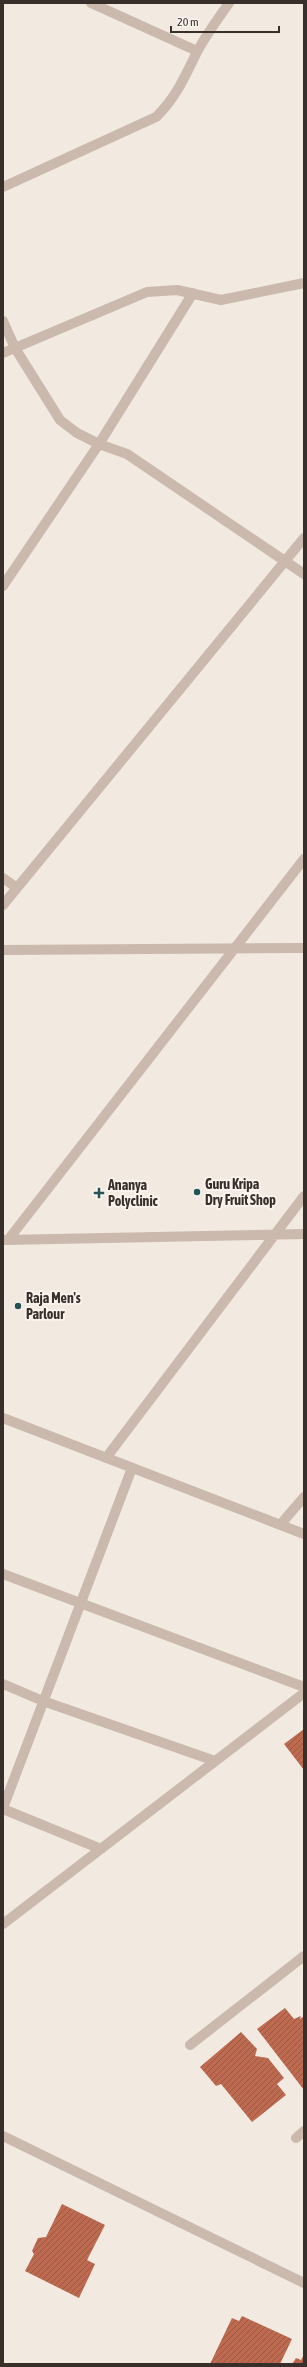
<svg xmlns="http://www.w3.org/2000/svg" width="307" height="2367" font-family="'Asap Condensed',sans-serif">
  <defs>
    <pattern id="building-hatch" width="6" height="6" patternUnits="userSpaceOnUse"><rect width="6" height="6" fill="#be6a51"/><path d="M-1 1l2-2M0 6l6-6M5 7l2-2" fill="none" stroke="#9b5843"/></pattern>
  </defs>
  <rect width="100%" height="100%" fill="#f2e9e0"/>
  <path fill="url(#building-hatch)" d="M304,1729V1770L284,1744Z
    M285,2008L294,2019L301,2016L300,2019L304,2016V2090L257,2029Z
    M241,2032L257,2049L255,2056L268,2058L284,2078L277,2084L286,2095L252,2122L221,2084L216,2086L200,2067Z
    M62,2204L105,2225L87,2260L95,2264L79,2298L25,2271L34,2254L32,2251L38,2238L46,2237Z
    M242,2316L292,2339L280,2364H210L232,2318L239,2321Z
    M304,2354V2364H292L296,2358L301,2360Z"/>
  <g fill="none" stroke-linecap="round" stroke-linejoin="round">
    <path stroke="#cab9ac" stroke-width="10" d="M91,3L197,51
      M3,187L156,117C176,98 185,76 197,52C206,35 218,19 229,3
      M3,321L15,348L60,420L77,433L99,444L193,293
      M3,353L147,292L177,290L221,300L304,283
      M3,586L99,444L127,454L304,574
      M3,878L17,888
      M3,905L304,538
      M3,950L304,948
      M4,1240L304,1234
      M8,1240L304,859
      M3,1418L304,1534
      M106,1458L304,1196
      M280,1525L304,1497
      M3,1574L304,1687
      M3,1684L43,1701L215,1761
      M3,1808L132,1468
      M3,1809L101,1849
      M3,1924L304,1693
      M190,2045L304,1956
      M3,2136L304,2283
      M296,2138L304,2131"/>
  </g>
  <g fill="#235557" stroke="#f9f3ed" stroke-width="1.5">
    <circle cx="197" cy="1192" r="4"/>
    <path d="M97 1187h4v4h4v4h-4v4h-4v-4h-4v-4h4z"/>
    <circle cx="18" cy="1306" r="4"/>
  </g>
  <g text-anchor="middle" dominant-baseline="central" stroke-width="4" stroke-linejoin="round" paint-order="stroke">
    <g font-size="14" font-weight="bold" fill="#382f2b" stroke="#f9f3ed" text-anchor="start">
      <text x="205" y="1184">Guru Kripa<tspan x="205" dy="16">Dry Fruit Shop</tspan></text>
      <text x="108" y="1185">Ananya<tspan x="108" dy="16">Polyclinic</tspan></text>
      <text x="26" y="1298">Raja Men's<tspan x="26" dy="16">Parlour</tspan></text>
    </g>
  </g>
  <rect width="307" height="2367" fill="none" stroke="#382f2b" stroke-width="8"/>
  <path d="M171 26v6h108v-6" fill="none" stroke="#382f2b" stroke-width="2"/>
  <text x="177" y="26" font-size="12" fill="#382f2b" stroke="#f9f3ed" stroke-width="3" paint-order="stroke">20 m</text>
</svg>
